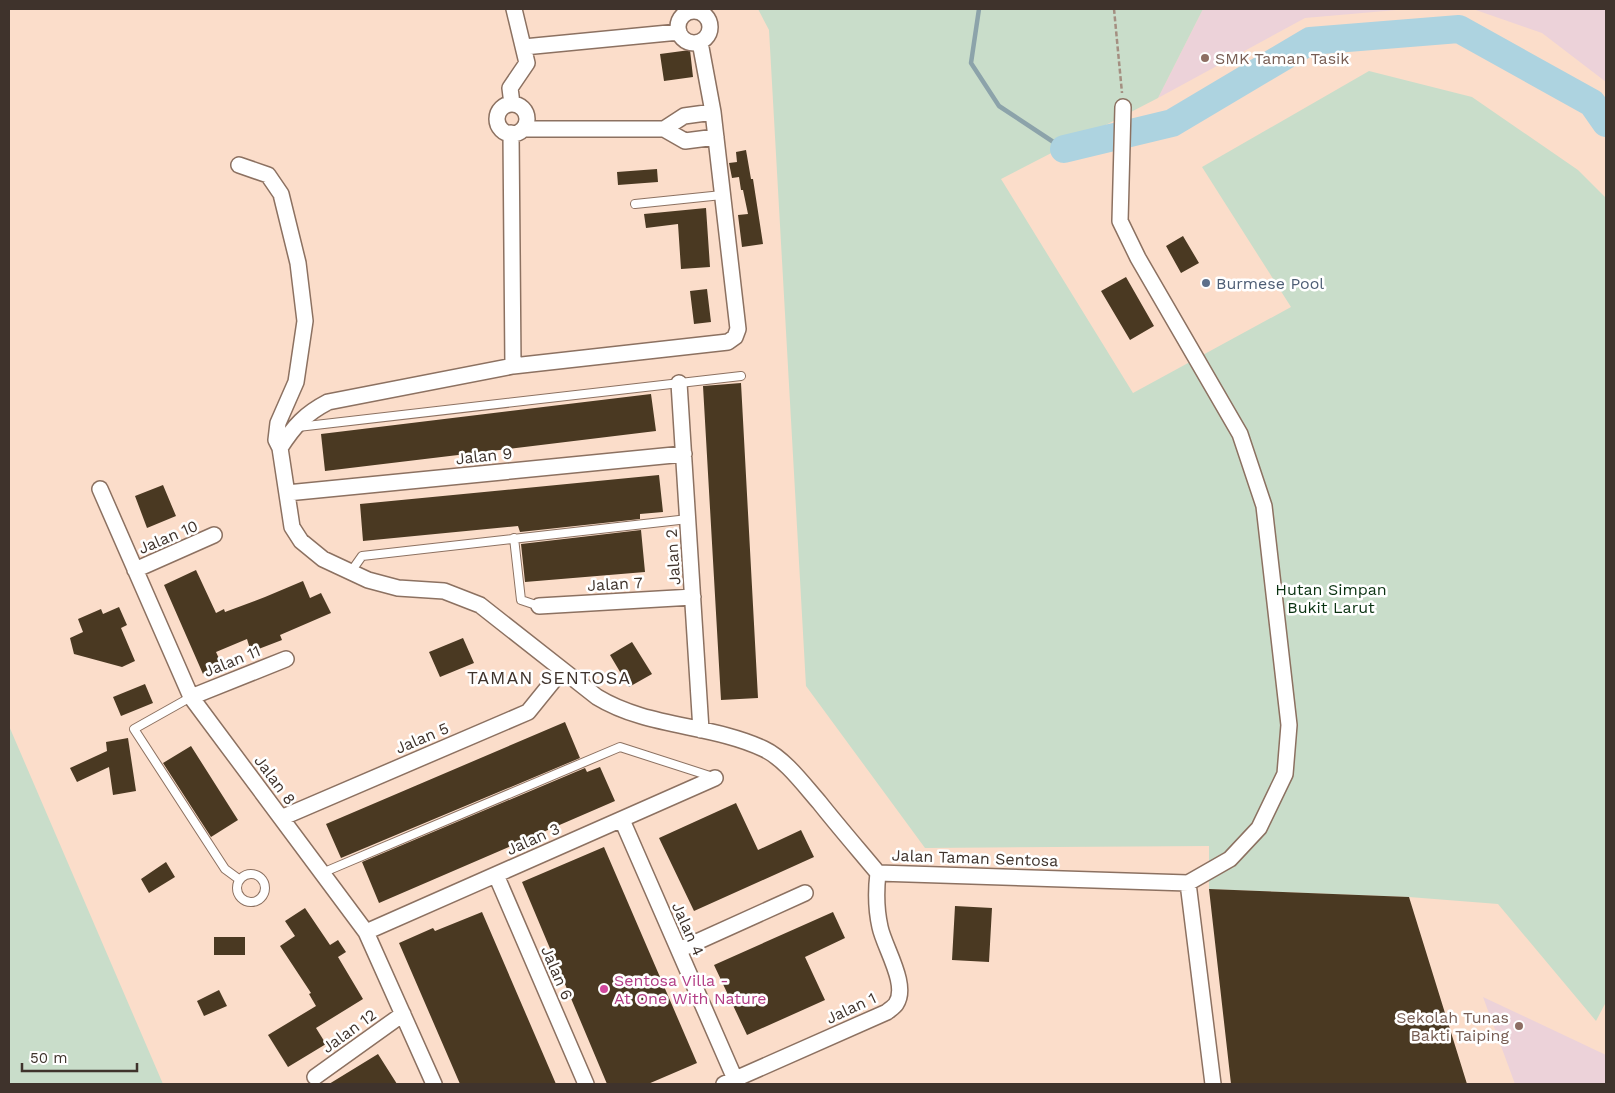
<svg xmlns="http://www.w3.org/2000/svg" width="1615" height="1093" font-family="'Work Sans',sans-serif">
  <rect width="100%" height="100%" fill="#fbddca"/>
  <path fill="#ecd2d9" d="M1203,9H1408L1305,18L1158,98Z
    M1473,9H1606V82L1542,33Z
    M1483,997L1606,1055V1084H1515Z"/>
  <path fill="#c9ddca" d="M758,9H1203L1158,98L1001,179L1133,393L1291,307L1202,167L1369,71L1472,97L1578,170L1606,198V1002L1596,1021L1498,904L1409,897L1209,889V846L925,848L806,686L769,30Z
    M9,726L163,1084H9Z"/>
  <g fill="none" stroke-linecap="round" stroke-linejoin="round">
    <path stroke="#8ca3aa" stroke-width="4.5" d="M979,9L971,63L999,106L1064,149"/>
    <path stroke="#add3e0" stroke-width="28" d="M1064,149L1172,123L1310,41L1459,29L1592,103L1606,123"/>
  </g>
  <path fill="#4a3922" d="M690,50L693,77L664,81L660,54Z
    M746,150L751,179H753L763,244L742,247L738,215L748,214L743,190H741L739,177L732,178L729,163L737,162L736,152Z
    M657,169L658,182L618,185L617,172Z
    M706,208L710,267L681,269L678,224L646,228L644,214Z
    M1183,236L1199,263L1181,273L1166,246Z
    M1126,277L1154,326L1130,340L1101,291Z
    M707,289L711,322L694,324L690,291Z
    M741,383L758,698L721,700L703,386Z
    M651,394L656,431L325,471L321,434Z
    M659,475L663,512L640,514V519L520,532L518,526L363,541L360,504Z
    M163,485L176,516L147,528L135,496Z
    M641,530L645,572L525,582L521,544Z
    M196,570L216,613L224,609L225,612L265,597L303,581L310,598L321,593L331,613L280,635L282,640L251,652L247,639L216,652L222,665L203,674L164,585Z
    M119,607L127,625L121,628L135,661L122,667L74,654L70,638L83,632L78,619L101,609L103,614Z
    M463,638L474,663L440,677L429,652Z
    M632,642L652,674L629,687L610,655Z
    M145,684L153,703L121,716L113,697Z
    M565,722L580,758L341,858L326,824Z
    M128,738L136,791L113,795L109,767L77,782L70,768L107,751L106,742Z
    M191,746L238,820L211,837L163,763Z
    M600,767L615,801L379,903L362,862L585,768L587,772Z
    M736,803L758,850L801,830L814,857L694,911L659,838Z
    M604,847L697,1063L648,1084H607L522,882Z
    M166,862L175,877L149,893L141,879Z
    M1209,889L1409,897L1467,1084H1231Z
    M955,906L992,908L989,962L952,960Z
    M305,908L330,945L338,940L346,952L338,957L363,999L316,1028L326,1044L288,1067L268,1035L316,1006L309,994L311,993L280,946L295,936L285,921Z
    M482,912L556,1084H460L399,943L433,928L435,931Z
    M833,912L845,938L805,957L825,1000L747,1035L714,965Z
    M214,937H245V955H214Z
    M219,990L227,1006L204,1016L197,1001Z
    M378,1054L397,1084H329Z"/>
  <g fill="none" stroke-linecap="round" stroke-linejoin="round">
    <g stroke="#8c7161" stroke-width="10">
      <path id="service" d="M635,204L722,195
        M298,427L741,376
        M514,538L521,600L539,606
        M350,573L362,556L688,519
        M191,697L134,729L225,869L240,880
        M322,873L620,747L713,777
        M237 888a14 14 0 1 1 28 0a14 14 0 1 1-28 0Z"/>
    </g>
    <g stroke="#8c7161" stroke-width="18">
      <path id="minor" d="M678 27a16 16 0 1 1 32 0a16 16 0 1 1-32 0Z
        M700,42L713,112L738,329L735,337L728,342L513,366L328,402C305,414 294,426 280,448L292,527L301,541L323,559L368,580L398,588L444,591L480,605L597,697C648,728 711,724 764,749C785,759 804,785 819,802C838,826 858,849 878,873L1188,883
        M524,47L679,32
        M512,104L510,88L527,63L514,9
        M497 119a15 15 0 1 1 30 0a15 15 0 1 1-30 0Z
        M1123,107L1120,221L1138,258L1240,434L1264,506L1289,725L1285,774L1259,828L1230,859L1188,883
        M523,129H664L685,141L716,137
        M664,129L684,116L713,112
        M511,133L513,366
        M239,165L268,175L281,194L298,263L305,321L296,382L278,423L276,440L280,448
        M679,383L701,730
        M100,489L191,697L366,932L434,1084
        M287,493L684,454
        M135,570L214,535
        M539,606L693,597
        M191,697L286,659
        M281,818L528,712L562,670
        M622,820L735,1079
        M496,875L586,1084
        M1188,883L1213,1084
        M366,932L715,778
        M679,950L805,893
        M315,1077L403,1014
        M724,1084L887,1012C889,1010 894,1007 896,1004C909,985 884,947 880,927C876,909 876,890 878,873"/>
    </g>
    <path stroke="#a48f81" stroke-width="2.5" stroke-dasharray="5 2.5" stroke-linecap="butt" d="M1114,9L1122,93"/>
    <use href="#service" stroke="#fff" stroke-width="8"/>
    <use href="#minor" stroke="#fff" stroke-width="15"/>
  </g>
  <g fill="#8d6e63" stroke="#fff" stroke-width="2">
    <circle cx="1205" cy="58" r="5"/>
    <circle cx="1519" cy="1026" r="5"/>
  </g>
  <circle fill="#5c6f8a" stroke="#fff" stroke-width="2" cx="1206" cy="283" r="5"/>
  <circle fill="#d1479c" stroke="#fff" stroke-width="2" cx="604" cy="989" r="5"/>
  <g text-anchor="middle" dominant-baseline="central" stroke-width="5" stroke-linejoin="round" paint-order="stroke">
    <g font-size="16" fill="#785e54" stroke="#fff" text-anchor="start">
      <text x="1215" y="58">SMK Taman Tasik</text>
      <text x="1509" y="1017" text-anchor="end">Sekolah Tunas<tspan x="1509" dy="18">Bakti Taiping</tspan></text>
    </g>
    <g font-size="16" fill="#4e5e75" stroke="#fff" text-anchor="start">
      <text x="1216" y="283">Burmese Pool</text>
    </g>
    <g font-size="16" fill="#3f332c" stroke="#fff">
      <text transform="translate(484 456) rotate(-6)">Jalan 9</text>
      <text transform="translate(168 537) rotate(-23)">Jalan 10</text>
      <text transform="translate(673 557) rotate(-94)">Jalan 2</text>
      <text transform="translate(615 584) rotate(-3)">Jalan 7</text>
      <text transform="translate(232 661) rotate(-22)">Jalan 11</text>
      <text transform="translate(422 738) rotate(-23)">Jalan 5</text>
      <text transform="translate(275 780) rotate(53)">Jalan 8</text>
      <text transform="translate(533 839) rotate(-24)">Jalan 3</text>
      <text transform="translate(975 858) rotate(2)">Jalan Taman Sentosa</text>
      <text transform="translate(688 929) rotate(66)">Jalan 4</text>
      <text transform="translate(557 973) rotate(67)">Jalan 6</text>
      <text transform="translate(851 1008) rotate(-25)">Jalan 1</text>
      <text transform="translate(349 1031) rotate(-36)">Jalan 12</text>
    </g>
    <g font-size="16" fill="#0a3312" stroke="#fff">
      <text x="1331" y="589">Hutan Simpan<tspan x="1331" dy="18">Bukit Larut</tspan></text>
    </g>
    <g font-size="16" fill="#b23c85" stroke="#fff" text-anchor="start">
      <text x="614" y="980">Sentosa Villa -<tspan x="614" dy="18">At One With Nature</tspan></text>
    </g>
    <g font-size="18" letter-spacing="1" fill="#3f332c" stroke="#fff">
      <text x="549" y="677">TAMAN SENTOSA</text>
    </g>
  </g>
  <rect width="1615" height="1093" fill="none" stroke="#3f332c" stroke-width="20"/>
  <path d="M22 1063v8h115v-8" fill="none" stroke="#3f332c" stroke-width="2.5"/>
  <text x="30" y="1063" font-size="15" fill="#3f332c" stroke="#ffffff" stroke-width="4" paint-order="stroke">50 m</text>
</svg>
